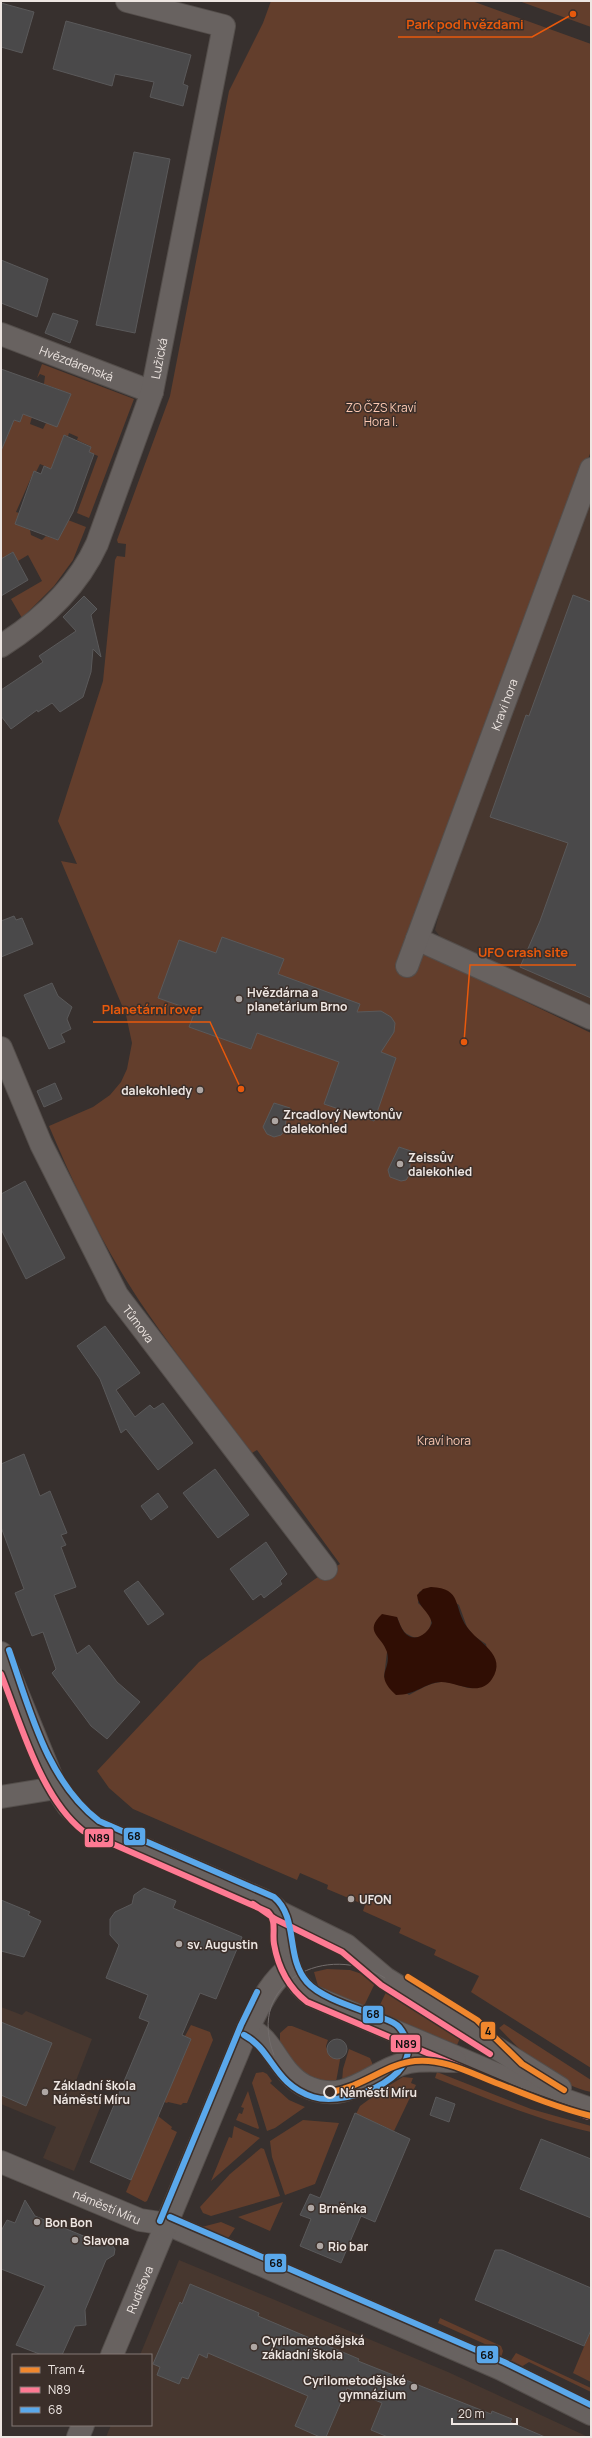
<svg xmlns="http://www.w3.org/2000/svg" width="592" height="2438" font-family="Manrope,sans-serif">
  <rect width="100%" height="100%" fill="#37302e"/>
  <path fill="#47372f" d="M591,499V1005L460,948L441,938L435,930L442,902Z
    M1,2007L22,2015L26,2011L92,2039L74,2086L104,2098L74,2171L43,2158L56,2127L1,2104Z
    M179,2260L448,2372L586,2436L106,2437L111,2425H151V2355H140Z"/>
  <path fill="#633e2c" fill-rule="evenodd" d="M271,1H472L591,44V451L407,945L591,1033V2068L471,1992L479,1976L434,1955L436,1950L399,1933L401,1928L363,1911L365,1905L327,1889L328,1885L300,1873L297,1880L133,1809L109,1788L97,1771L199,1662L315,1579L340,1564L257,1450L252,1453C217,1406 180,1360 147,1312C107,1254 76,1190 49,1126L93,1107L110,1095L121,1082L127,1069L132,1043L126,1015L61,861L77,864L58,821L103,681L115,560L117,556L125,557L126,544L118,543L117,540L170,396L229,91L263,23ZM431,1587L459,1605L467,1627L474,1636L486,1644L492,1678C471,1699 462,1681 441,1682C429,1683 419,1690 409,1695L384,1677L387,1652L397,1617C400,1624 402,1632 409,1635C420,1643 435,1629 430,1616C428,1611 422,1607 418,1603L419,1592Z
    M519,1H591V27Z
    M42,364L134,399L89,518L77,513L98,456L89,452L90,446L77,440L78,437L69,433L68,436L64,435L51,469L40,464L36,472L34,471L16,512L19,513L16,524L30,530L31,535L42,540L46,536L58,540L68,520L86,527L73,560L54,586L22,618L11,599L42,581L28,555L18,561L12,552L1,560V418L13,423L14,420L20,422L23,414L32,417L30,424L43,429L46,423L59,422L71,394L44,384L45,376L40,374L37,378Z
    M327,1969L350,1970L377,1979L364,2006L318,1986L314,1972Z
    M389,1986L462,2034L457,2045L377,2011Z
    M504,2024L591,2080V2092C553,2084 525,2055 499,2028Z
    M191,2025L210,2032L213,2040L187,2103H183L181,2105L168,2102L167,2103L164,2102L191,2039L185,2036Z
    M288,2026H292L328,2040L326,2046L328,2053L337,2056L341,2054L336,2082L329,2083L305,2075L280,2046V2033Z
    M349,2049L370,2058L373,2065L342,2082L343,2069Z
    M263,2072L267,2074L272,2081L270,2083L289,2100L305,2107L275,2128L267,2131L252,2083L256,2073Z
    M437,2072L531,2109L591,2126V2132C537,2120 486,2098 435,2078Z
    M403,2077L413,2078L411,2083L416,2085L394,2131L356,2114L360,2106L375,2095L376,2098L385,2092L383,2089Z
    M248,2091L259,2128L258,2129L236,2120L239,2113L242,2114L244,2108L241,2107Z
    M158,2116L172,2127L171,2129L177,2132L147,2201L145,2202L126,2192Z
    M303,2120L339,2123L315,2184L285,2195L272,2157L270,2141Z
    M234,2126L260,2138L211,2181L229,2137L232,2138Z
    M261,2148L264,2149L280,2196L211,2216L203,2213L200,2207L230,2174Z
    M283,2202L270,2231L238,2217Z
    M221,2222L235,2228L229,2237L224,2238L198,2228Z
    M440,2318L501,2346L503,2351L501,2358L497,2356L496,2349L438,2323Z
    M591,2330V2382L573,2373Z
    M516,2353L591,2388V2392L529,2362L521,2367L510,2362Z"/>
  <path fill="#300e04" d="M431,1587C463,1588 453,1608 467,1627C478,1643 508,1655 492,1679C479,1698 458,1682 441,1682C424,1683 416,1695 396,1695C373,1674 392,1671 387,1652C382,1636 363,1632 382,1614L397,1617C399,1622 401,1628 404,1632C414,1644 428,1634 432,1623C429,1611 418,1607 417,1595L423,1589Z"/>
  <path fill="#4a494a" stroke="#5a595a" d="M1,3L34,12L22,53L1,47Z
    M66,21L191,55L183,84L188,86L183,106L150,97L154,82L115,74L112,86L53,69Z
    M134,152L170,159L135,333L96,325Z
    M1,260L48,279L37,317L1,303Z
    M53,313L78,321L70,343L45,333Z
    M1,369L71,394L57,427L23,414L20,422L14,420L1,451Z
    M64,435L91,447L89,452L94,454L73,512L58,540L15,524L34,471L41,474L44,466L51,469Z
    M13,552L28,580L1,596V559Z
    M573,595L591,602V998L520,967L540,921L568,843L490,817L526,715L529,716Z
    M84,596L97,609L91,615L101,657L93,649L91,672L83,697L60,712L52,703L38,712L37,710L11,729L1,716V690L43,662L39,656L76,631L63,617Z
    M14,916L16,920L22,918L33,944L1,957V921Z
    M222,937L284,959L278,974L360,1004L357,1012L381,1011L391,1017L395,1023L394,1032L381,1052L396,1058L374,1121L324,1104L339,1062L257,1033L251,1049L189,1027L195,1011L158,998L179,940L216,953Z
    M52,983L58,996L72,1007L67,1019L71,1029L61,1034L65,1042L49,1049L24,995Z
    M55,1083L62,1099L44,1107L37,1091Z
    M274,1103L290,1108L286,1120L285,1130L281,1135L274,1137L267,1134L263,1127Z
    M399,1147L414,1152L410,1164V1174L406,1180L401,1181L390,1177L388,1170Z
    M25,1181L65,1258L26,1279L1,1229V1194Z
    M105,1326L140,1373L116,1390L135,1417L150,1405L154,1409L163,1403L193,1443L158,1470L126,1429L121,1433L100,1379L77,1346Z
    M24,1454L40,1496L50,1491L67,1533L61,1535L66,1545L61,1547L76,1587L54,1595L77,1654L89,1645L117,1682L140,1702L107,1739L91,1726L52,1673L56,1669L43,1632L32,1636L15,1593L24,1589L1,1527V1464Z
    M215,1469L249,1515L218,1538L183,1493Z
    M158,1493L168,1507L151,1520L141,1506Z
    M266,1542L287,1574L280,1581L282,1584L264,1598L261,1594L253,1600L230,1569Z
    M138,1581L164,1614L148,1625L124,1591Z
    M144,1888L176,1901L173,1908L242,1937L216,1999L200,1993L182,2035L191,2039L131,2180L90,2162L149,2022L139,2018L148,1995L106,1978L119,1945L110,1935V1919L115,1912L132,1904L134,1895Z
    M1,1900L30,1912L28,1915L41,1921L24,1957L1,1951Z
    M1,2022L52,2043L26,2106L1,2095Z
    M327 2049a10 10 0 1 1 20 0a10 10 0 1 1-20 0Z
    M436,2097L455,2104L449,2122L430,2115Z
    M355,2113L410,2139L375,2222L361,2216L341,2263L300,2246L311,2219L300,2215L310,2194L320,2198Z
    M541,2139L591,2159V2218L520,2189Z
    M25,2200L35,2216L98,2242H110L115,2249L114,2255L106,2260L85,2310L86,2325L75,2326L62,2355H42L16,2345L45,2286L1,2269V2231L7,2220L15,2223Z
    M495,2250H502L591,2288V2330L584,2346L475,2300Z
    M190,2284L259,2313L258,2316L359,2359L358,2361L491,2414L492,2411L512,2419L510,2422L545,2437H388L371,2430L382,2403L347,2388L326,2437H320L295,2426L308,2396L208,2353L207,2358L199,2354L188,2379L182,2377L179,2384L157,2375L160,2367L153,2364L180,2302L182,2304Z"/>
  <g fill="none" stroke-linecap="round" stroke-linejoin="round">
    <g stroke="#544e4b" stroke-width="24">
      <g id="minor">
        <path id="s1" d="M1,334L152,392"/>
        <path id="s2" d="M1,646C42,620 77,588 97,544L152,392L224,26L127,1"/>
        <path d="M417,939L591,1018"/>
        <path id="s3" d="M407,966L591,469"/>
        <path id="s4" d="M1,1048L41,1144L117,1295L326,1569"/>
        <path d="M1,1653L56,1788L68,1806L87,1824L263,1900C270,1904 276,1907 279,1914C283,1921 281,1928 281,1936C283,1957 293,1984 312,1996L522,2085L591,2109"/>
        <path d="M1,1797L56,1788"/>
        <path d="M279,1912L346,1945L385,1978L560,2088"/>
        <path d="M248,2028C274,2039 278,2072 305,2086C348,2107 371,2070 409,2062C423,2059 440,2061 455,2061"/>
        <path id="s5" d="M1,2162L140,2220L167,2224L501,2369L591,2414"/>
        <path id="s6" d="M112,2355L248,2028C260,2005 269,1983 290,1967"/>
        <path d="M78,2437L83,2425"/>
      </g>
    </g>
    <use href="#minor" stroke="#686260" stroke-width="22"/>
    <path stroke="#726c6b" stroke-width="1" d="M274,2055C245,1982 327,1941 385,1978"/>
    <g stroke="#3b2f2a" stroke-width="9">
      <path id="bus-1" d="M1,1674C21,1724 41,1798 83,1831L268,1912C277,1921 272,1933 274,1944C278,1967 289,1988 307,2002L519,2092L588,2117
        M253,1904L275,1919L342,1952L381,1985L490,2054"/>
    </g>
    <g stroke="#3b2f2a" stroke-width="9">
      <path id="bus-2" d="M9,1650C30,1710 47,1781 99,1821L274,1897C299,1918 285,1957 307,1982C321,1998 357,2008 377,2016C384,2019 394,2021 399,2027C436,2073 349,2108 313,2097C273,2084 273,2050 244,2035
        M170,2217L504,2362L591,2405
        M160,2221L241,2025L257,1992"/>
    </g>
    <use href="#bus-1" stroke="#fe7a93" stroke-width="6"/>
    <use href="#bus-2" stroke="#5aa8eb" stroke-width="6"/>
    <g stroke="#3b2f2a" stroke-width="9">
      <path id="tram-1" d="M408,1977L477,2020L522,2064L564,2090
        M330,2092C363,2087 386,2064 415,2061C445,2058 472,2074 499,2084C529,2096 559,2108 591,2116"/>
    </g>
    <use href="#tram-1" stroke="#f1872d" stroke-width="6"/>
  </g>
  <g fill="#aea6a3" stroke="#3b2f2a" stroke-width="1.5">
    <circle cx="239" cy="999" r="4"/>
    <circle cx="200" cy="1090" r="4"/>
    <circle cx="275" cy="1121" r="4"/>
    <circle cx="400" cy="1164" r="4"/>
    <circle cx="351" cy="1899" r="4"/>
    <circle cx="179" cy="1944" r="4"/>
    <circle cx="45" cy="2092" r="4"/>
    <circle cx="311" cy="2208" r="4"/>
    <circle cx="37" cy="2222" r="4"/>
    <circle cx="75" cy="2240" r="4"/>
    <circle cx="320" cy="2246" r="4"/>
    <circle cx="254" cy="2347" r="4"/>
    <circle cx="414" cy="2387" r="4"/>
  </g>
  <circle fill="#3b2f2a" stroke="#eee6e2" stroke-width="2" cx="330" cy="2092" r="6"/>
  <g text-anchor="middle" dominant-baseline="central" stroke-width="3" stroke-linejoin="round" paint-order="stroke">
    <g font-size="12" fill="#eee6e2" stroke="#3b2f2a">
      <text stroke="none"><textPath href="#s2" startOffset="338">Lužická</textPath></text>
      <text stroke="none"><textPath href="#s1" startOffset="81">Hvězdárenská</textPath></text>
      <text stroke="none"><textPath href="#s3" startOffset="279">Kraví hora</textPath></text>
      <text stroke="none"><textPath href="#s4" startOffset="309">Tůmova</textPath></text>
      <text stroke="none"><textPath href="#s5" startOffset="115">náměstí Míru</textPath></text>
      <text stroke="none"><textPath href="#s6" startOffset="71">Rudišova</textPath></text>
    </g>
    <g font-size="12" fill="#fdc9b2" stroke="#3b2f2a">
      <text x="381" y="407">ZO ČZS Kraví<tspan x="381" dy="14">Hora I.</tspan></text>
      <text x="444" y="1440">Kraví hora</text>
    </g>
    <g font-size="12" font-weight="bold" fill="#eee6e2" stroke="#3b2f2a" text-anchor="start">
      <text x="247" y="992">Hvězdárna a<tspan x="247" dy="14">planetárium Brno</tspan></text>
      <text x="192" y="1090" text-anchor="end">dalekohledy</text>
      <text x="283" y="1114">Zrcadlový Newtonův<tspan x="283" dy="14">dalekohled</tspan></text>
      <text x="408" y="1157">Zeissův<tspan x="408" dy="14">dalekohled</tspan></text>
      <text x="359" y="1899">UFON</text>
      <text x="187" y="1944">sv. Augustin</text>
      <text x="53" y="2085">Základní škola<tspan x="53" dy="14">Náměstí Míru</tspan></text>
      <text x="319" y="2208">Brněnka</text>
      <text x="45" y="2222">Bon Bon</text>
      <text x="83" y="2240">Slavona</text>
      <text x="328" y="2246">Rio bar</text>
      <text x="262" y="2340">Cyrilometodějská<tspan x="262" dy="14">základní škola</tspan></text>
      <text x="406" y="2380" text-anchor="end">Cyrilometodějské<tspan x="406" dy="14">gymnázium</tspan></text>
    </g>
    <g font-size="12" font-weight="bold" fill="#eee6e2" stroke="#3b2f2a" text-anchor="start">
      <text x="340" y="2092">Náměstí Míru</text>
    </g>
  </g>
  <path fill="none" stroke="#e8590c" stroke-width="1.5" d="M573 14L532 37H398M464 1042L470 965H576M241 1089L210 1022H93"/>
  <g fill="#e8590c" stroke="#3b2f2a" stroke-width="1.5">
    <circle cx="573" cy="14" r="4"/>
    <circle cx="464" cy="1042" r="4"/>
    <circle cx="241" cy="1089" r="4"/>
  </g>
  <g font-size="13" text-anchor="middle" font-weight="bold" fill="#e8590c" stroke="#3b2f2a" stroke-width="3" stroke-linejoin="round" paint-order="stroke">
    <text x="465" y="29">Park pod hvězdami</text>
    <text x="523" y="957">UFO crash site</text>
    <text x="152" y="1014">Planetární rover</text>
  </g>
  <g stroke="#3b2f2a" stroke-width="1.5">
    <rect x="123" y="1827" width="23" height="19" rx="4" fill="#5aa8eb"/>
    <rect x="84" y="1828" width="30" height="20" rx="4" fill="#fe7a93"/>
    <rect x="362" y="2005" width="22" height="19" rx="4" fill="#5aa8eb"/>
    <rect x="480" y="2021" width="16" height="19" rx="4" fill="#f1872d"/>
    <rect x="390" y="2034" width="31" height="19" rx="4" fill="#fe7a93"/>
    <rect x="264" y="2253" width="23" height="20" rx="4" fill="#5aa8eb"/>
    <rect x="476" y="2345" width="23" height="19" rx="4" fill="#5aa8eb"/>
  </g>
  <g font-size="11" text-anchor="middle" font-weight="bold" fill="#111">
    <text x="134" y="1840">68</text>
    <text x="99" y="1842">N89</text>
    <text x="373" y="2018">68</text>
    <text x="488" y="2035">4</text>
    <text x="406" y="2048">N89</text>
    <text x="276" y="2267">68</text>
    <text x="487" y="2359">68</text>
  </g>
  <rect width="592" height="2438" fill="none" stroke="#eee6e2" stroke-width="4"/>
  <rect x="12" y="2354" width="140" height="72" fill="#3b2f2a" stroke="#837874"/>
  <rect x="20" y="2367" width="20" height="6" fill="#f1872d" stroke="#837874"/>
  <text x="48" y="2374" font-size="12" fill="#eee6e2">Tram 4</text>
  <rect x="20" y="2387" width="20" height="6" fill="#fe7a93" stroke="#837874"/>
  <text x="48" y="2394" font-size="12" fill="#eee6e2">N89</text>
  <rect x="20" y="2407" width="20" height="6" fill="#5aa8eb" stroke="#837874"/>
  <text x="48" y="2414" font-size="12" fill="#eee6e2">68</text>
  <path d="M452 2418v6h65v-6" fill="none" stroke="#eee6e2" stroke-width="2"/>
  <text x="458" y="2418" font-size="12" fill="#eee6e2" stroke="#3b2f2a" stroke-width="3" paint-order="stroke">20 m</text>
</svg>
